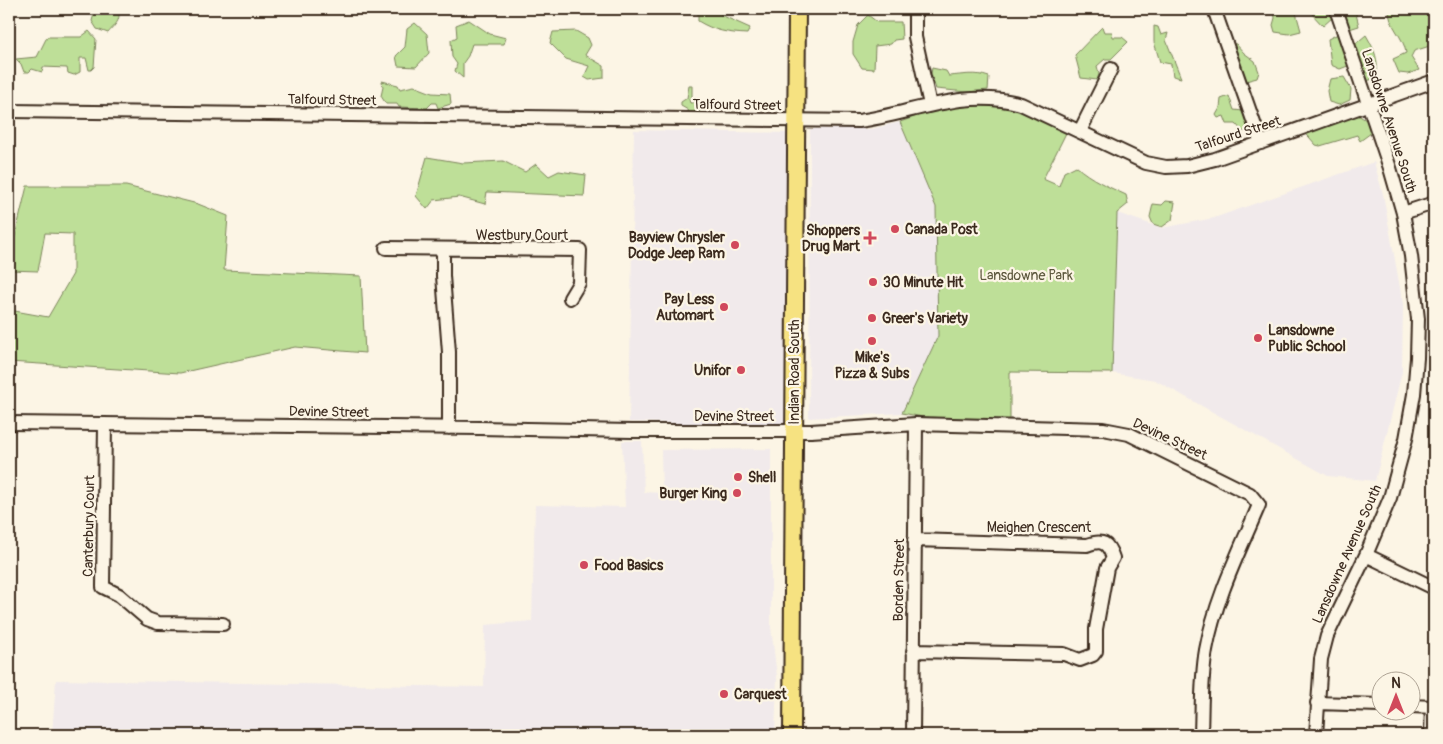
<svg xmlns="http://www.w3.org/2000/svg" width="1443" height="744" font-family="Pangolin,sans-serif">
  <rect width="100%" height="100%" fill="#fcf5e5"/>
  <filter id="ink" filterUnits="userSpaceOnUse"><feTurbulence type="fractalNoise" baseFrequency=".02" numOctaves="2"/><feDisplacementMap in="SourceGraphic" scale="10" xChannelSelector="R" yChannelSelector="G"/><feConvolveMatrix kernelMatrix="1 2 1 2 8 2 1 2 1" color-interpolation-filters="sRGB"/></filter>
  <g filter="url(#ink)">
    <path fill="#f1eaeb" d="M900,122L936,207L938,337L902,413L809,418L810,129H872Z
      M634,130L789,133L788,425L629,422Z
      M1374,162L1383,194L1403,304L1402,372L1375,481L1328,476L1155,380L1112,373L1117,213L1162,228L1214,218Z
      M622,441H642L644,492L662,493L661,450L771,449V627L777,676L775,735H52L56,680L484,687L485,625L532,621L535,505L625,507Z"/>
    <path fill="#bedf98" stroke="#7c845b" d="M113,9H117C123,19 114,26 108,33L97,29L92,21L94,14L104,10L109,13L113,12Z
      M698,9H721V15L750,28L747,34C728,33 714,31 698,21Z
      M1274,9H1295L1301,31L1289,34L1275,32L1273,25L1275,18Z
      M1312,9H1334L1335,11L1355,10L1359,26L1346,30L1333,17L1323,26L1311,13Z
      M1389,9H1420L1421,11L1427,9H1434V41H1431L1433,45L1414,51L1411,57L1419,70L1408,74L1399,73L1393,59L1406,53C1404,36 1388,26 1389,9Z
      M868,15L877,22H901L902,39L894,40L891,44L875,46L874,69L862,68L853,54V42L858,25Z
      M469,20L490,34L506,38L504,44H472L468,56L463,63V78L455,71L457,64L452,57L451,40L457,37L456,25Z
      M415,23L427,34L429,53L416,67L398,66L396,56L405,47L407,29Z
      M1154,26L1158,27L1161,35L1168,33L1166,40L1181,78L1173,76L1171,64L1160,62L1154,42Z
      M1102,27L1104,32H1112L1113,37H1122L1128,42L1111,59H1105L1097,66L1099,74L1097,80L1081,78L1075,55Z
      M89,31L96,39L94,67L91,70H89L86,58H80V72L74,75L68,73L67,68L43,67L42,72L32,69L29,72H24L21,64L16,59L37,57L47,37H81Z
      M576,31L588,38L591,45L585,55L604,66V78L589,80L584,77L589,66L566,59L550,43L553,32Z
      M1338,34L1343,50L1353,46L1366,35C1376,52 1378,59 1377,78L1366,81L1358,62L1340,69L1331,65L1328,39Z
      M1228,43L1236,44L1244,53L1255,61L1259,72L1257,78L1242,82Z
      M932,68L946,71L949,76C963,75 975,72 989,77L988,90L967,92L936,89L931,74Z
      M1344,77L1351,89L1350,100L1339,105L1329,102L1327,91L1330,79Z
      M382,81L398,85L400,89L414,86L432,93L450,94L451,104L438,108L436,103H432L427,108L399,107L397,104H386L381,96L383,87Z
      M689,86H692V96L689,99L690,103L698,102L705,107V111L697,117L691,115L688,110L681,106V102L687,98Z
      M1229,96L1234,110L1243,111L1250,129L1243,132L1236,124H1227L1224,116L1218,118L1216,115L1220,108L1221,99Z
      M991,104L1026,112L1067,131L1043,179L1059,186L1064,172L1076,166C1090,179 1109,187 1126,195L1128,204L1117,213L1112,373L1010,372V420L923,417L902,413L938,336L936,207L900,122L934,110L951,107Z
      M1351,111L1368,121L1371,133L1360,141L1357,135L1320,146L1316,145L1302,129Z
      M427,157L463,163L503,161L525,172L536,164L549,176L559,171L586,175L584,196L487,192L485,204L459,197L434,200L427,209L416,196Z
      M27,186H126L198,204L228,216L224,270L361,276L365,353L295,347L180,373L9,362V310L48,317L73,274V234L45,233L38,271L9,270V261Z
      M1166,201L1175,202L1172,220L1162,227L1153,224L1150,217L1153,204L1162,205Z"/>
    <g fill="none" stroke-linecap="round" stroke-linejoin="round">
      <g stroke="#3b2a1e" stroke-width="16">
        <path id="minor" d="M915,9V37L930,105
          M1214,9L1261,143
          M9,111L859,121C915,113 963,88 1021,104L1146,163L1166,167L1187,166L1215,159L1434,81
          M1080,131L1111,69
          M1403,213L1434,203
          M386,248L580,250L579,283L570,298
          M443,250V276L449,352V428
          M9,423L480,428L631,431H811L916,424L1103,429L1129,434L1250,494L1259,505C1239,552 1215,600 1206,650C1201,678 1202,707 1201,735
          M105,424L103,587L119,595L147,619L158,623L223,624
          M1366,555L1434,588
          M913,651L1064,654L1080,660L1093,655L1096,651V629L1107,568L1113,558C1108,543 1103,539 1087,545L914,540
          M1317,703L1380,705
          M1410,706L1434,707
          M913,735L916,424
          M1316,735L1321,659L1327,636L1366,555L1390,498L1406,439L1414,394L1417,358L1418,319L1411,256L1403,213L1390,168L1336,9
          M1431,735L1432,707"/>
      </g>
      <g stroke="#3b2a1e" stroke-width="20">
        <path id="major" d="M792,735L797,9"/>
      </g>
      <use href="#minor" stroke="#fcf5e5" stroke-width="12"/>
      <use href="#major" stroke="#f6e281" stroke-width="16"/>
    </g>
  </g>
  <g fill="#d1495b" stroke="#fcf5e5" stroke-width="2">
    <circle cx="895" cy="229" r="5"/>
    <path d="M867.5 230.5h5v5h5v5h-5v5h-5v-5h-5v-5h5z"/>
    <circle cx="735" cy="245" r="5"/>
    <circle cx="873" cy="282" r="5"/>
    <circle cx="724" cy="307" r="5"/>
    <circle cx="872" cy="318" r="5"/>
    <circle cx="1258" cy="338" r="5"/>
    <circle cx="872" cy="341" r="5"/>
    <circle cx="741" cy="370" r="5"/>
    <circle cx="738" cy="477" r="5"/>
    <circle cx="737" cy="493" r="5"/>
    <circle cx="584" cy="565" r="5"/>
    <circle cx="724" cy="694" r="5"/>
  </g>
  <g text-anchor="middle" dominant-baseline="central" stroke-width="4.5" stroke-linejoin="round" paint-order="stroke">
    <g font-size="14" fill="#3b2a1e" stroke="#fcf5e5">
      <text transform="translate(332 100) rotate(1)">Talfourd Street</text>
      <text transform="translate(737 105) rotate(1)">Talfourd Street</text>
      <text transform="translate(1389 121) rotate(72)">Lansdowne Avenue South</text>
      <text transform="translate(1238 134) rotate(-18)">Talfourd Street</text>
      <text x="522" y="235">Westbury Court</text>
      <text transform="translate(794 372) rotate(-90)">Indian Road South</text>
      <text transform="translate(329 412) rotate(1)">Devine Street</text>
      <text x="734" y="416">Devine Street</text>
      <text transform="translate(1170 439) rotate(25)">Devine Street</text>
      <text transform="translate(89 526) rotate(-89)">Canterbury Court</text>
      <text x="1039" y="527">Meighen Crescent</text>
      <text transform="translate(1347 554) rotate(-66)">Lansdowne Avenue South</text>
      <text transform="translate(899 580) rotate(-89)">Borden Street</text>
    </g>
    <g font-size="14" font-weight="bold" fill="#3b2a1e" stroke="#fcf5e5" text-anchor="start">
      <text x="905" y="229">Canada Post</text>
      <text x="860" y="230" text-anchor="end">Shoppers<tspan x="860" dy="16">Drug Mart</tspan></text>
      <text x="725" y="237" text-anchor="end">Bayview Chrysler<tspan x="725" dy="16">Dodge Jeep Ram</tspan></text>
      <text x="883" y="282">30 Minute Hit</text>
      <text x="714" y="299" text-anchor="end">Pay Less<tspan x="714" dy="16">Automart</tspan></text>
      <text x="882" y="318">Greer's Variety</text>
      <text x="1268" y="330">Lansdowne<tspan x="1268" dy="16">Public School</tspan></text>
      <text x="872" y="357" text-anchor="middle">Mike's<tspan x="872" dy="16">Pizza &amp; Subs</tspan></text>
      <text x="731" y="370" text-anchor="end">Unifor</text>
      <text x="748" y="477">Shell</text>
      <text x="727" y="493" text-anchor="end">Burger King</text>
      <text x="594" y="565">Food Basics</text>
      <text x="734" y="694">Carquest</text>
    </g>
    <g font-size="14" fill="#5c573c" stroke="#fcf5e5">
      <text x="1026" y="275">Lansdowne Park</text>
    </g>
  </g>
  <rect width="1443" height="744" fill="none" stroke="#fcf5e5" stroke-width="30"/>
  <rect x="15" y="15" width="1413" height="714" fill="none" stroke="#3b2a1e" stroke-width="2" filter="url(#ink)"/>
  <g transform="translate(1396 696)"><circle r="24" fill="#fcf5e5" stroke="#afa495"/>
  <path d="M0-4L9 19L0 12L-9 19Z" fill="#d1495b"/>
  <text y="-8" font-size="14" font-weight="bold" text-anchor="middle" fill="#3b2a1e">N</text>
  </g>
</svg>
